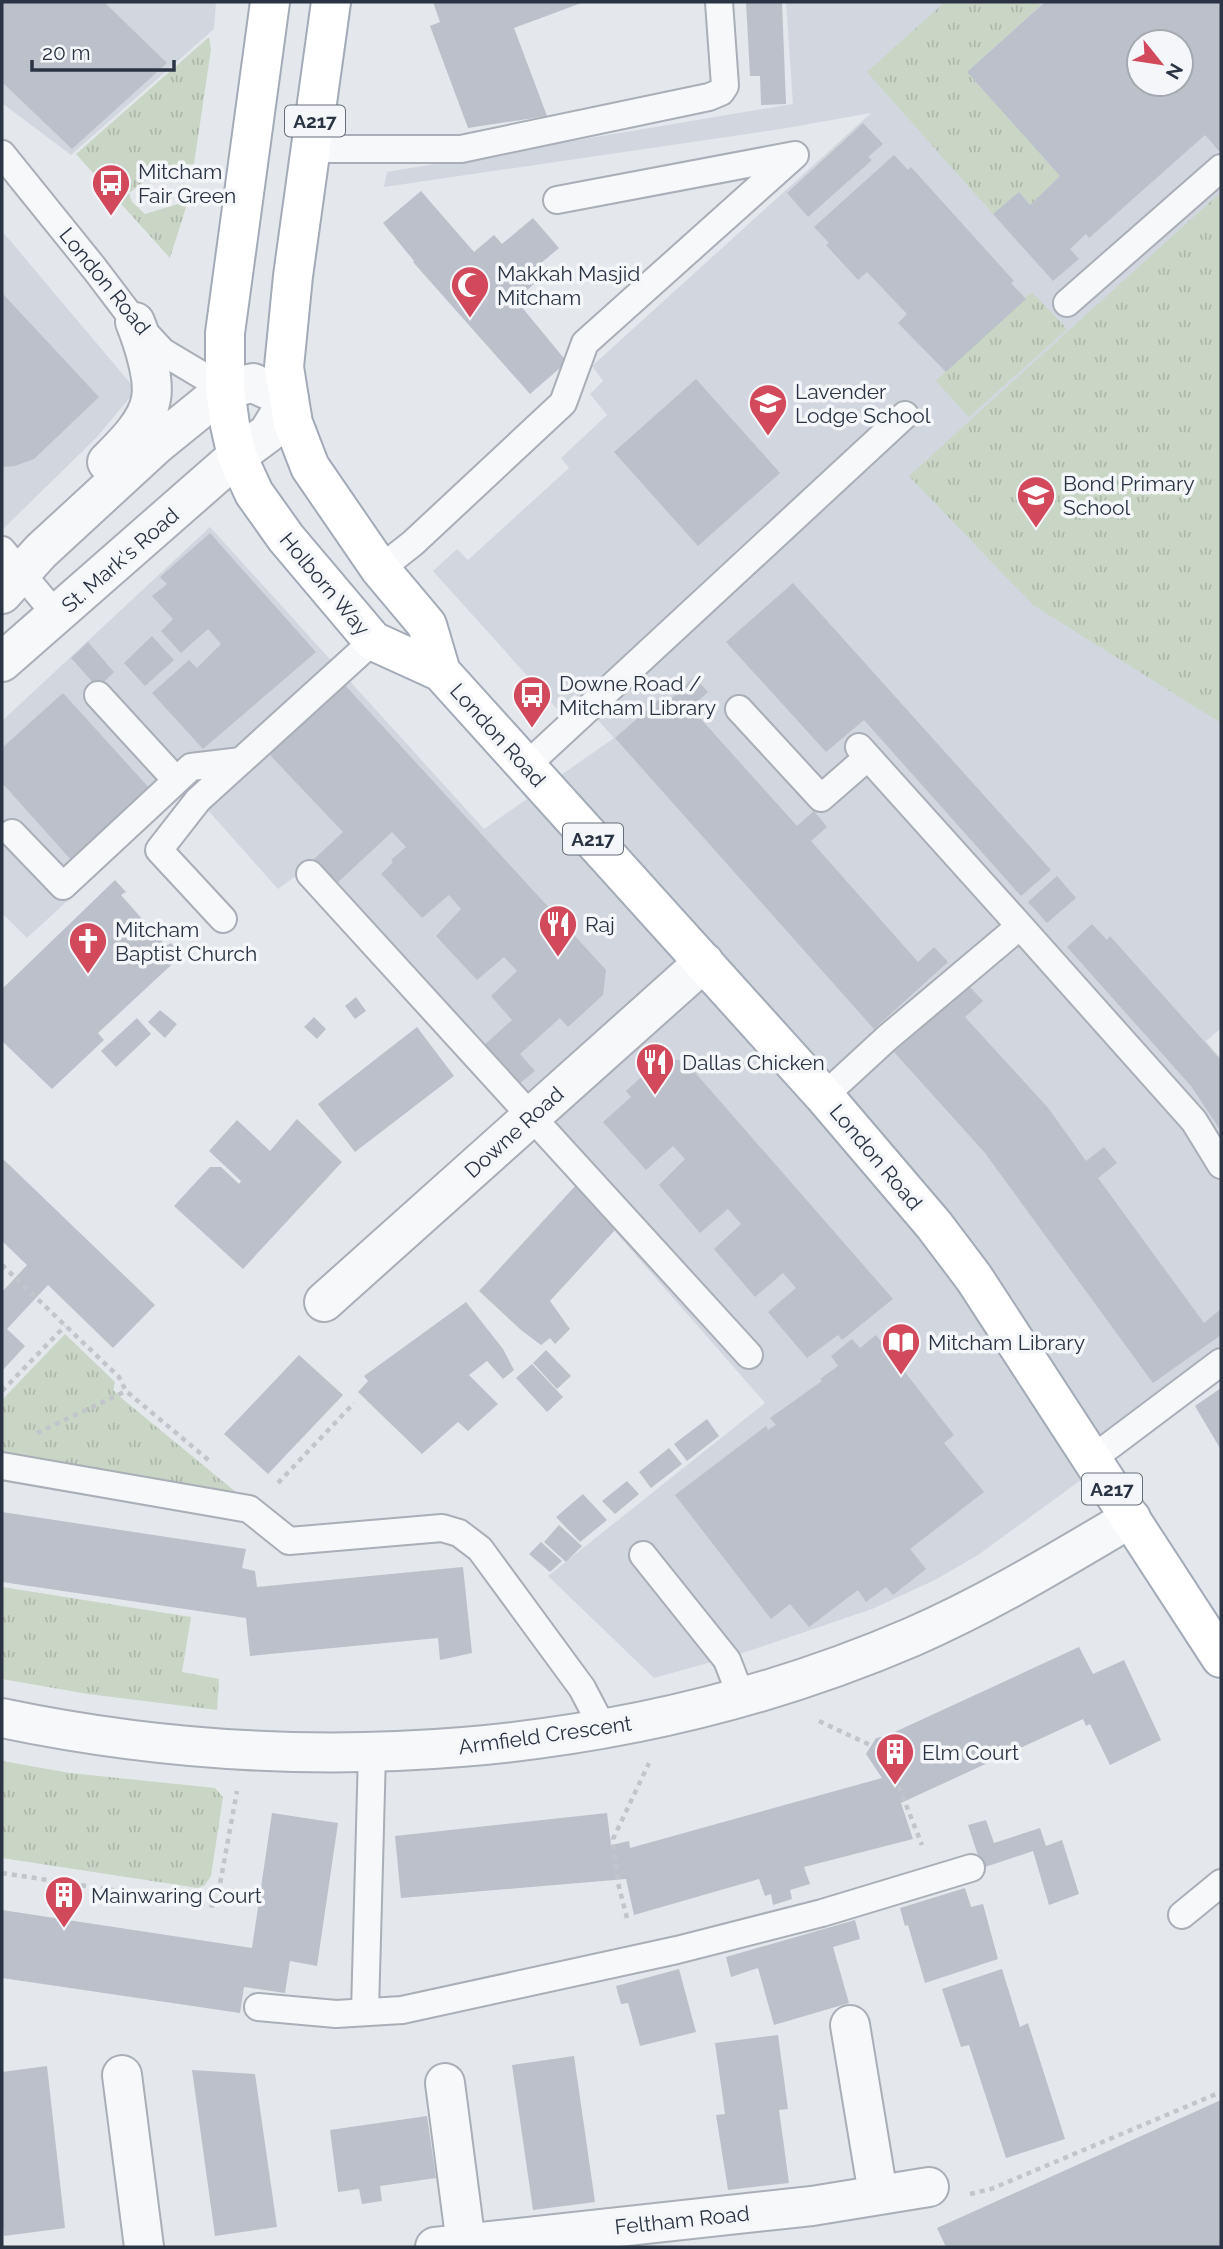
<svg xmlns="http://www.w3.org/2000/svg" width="1223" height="2249" font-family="Raleway,sans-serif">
  <defs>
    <pattern id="grass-tufts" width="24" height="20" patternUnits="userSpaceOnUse" patternTransform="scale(1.75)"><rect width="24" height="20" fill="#c9d6c5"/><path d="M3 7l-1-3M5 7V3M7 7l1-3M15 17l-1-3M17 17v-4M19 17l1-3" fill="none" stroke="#adb8ab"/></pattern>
  </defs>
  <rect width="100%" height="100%" fill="#e4e7ec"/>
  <path fill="#d2d6de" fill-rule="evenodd" d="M2,2H216L214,29L71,155L2,103Z
    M786,2H1221V1028L1206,1041L1221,1059V1378L978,1555L935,1580L872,1609L740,1654L654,1678L548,1576L765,1403L500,1100L298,874L278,889L189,789L27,938L2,913V721L210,527L484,829L614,738L575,694L558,710L433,571L457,549L468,560L569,468L561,458L607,415L590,394L603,381L592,366L871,113L781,129L384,187L387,172L793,104ZM1139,42H1181V84H1139Z
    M2,231L136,390L97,437L2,530Z"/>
  <path fill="url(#grass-tufts)" d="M945,2H1038L1041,5L967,72L1060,176L1030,205L1019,192L993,214L867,72Z
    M209,37L211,49L194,164C164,164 153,175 129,193L132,202L145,214L188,201L170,258L76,154Z
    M1221,192V723L1033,605L909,476Z
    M1032,292L1067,329L969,417L936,381Z
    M65,1334L115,1382L113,1390L125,1401L237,1493L2,1455V1400Z
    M2,1587L191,1617L182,1672L219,1679L217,1710L88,1694L2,1679Z
    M2,1761L70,1773L215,1788L223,1797L211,1876L205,1885L198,1888L2,1858Z"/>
  <path fill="#bbc0ca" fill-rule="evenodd" d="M2,2H109L106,4L167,63L72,149L2,82Z
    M433,2H584L514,28L547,116L468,128L430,26L440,22Z
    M746,2H782L786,104L761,105L760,76H750Z
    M1045,2H1221V149L1219,151L1205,135L1089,238L1086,234L1070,249L1079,259L1053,281L993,214L1019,192L1030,205L1060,176L967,72ZM1139,42H1181V84H1139Z
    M863,123L883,144L868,157L872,160L808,217L787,193Z
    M894,155L908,170L911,167L1014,281L1011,283L1026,299L946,372L898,323L907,314L867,272L858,280L826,245L829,243L814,227Z
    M421,191L474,252L494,235L502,244L533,218L559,248L528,274L535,283L516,300L567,362L530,394L413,262L414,261L383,223Z
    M2,293L99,397L34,459L15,466L2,467Z
    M696,379L780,473L698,546L614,452Z
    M210,533L316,652L203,749L152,693L189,660L197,668L221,644L208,629L181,653L161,631L173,619L152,596L167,584L160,577Z
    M793,583L1051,870L1021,896L864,720L826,752L726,642Z
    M152,636L174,660L145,686L124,663Z
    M88,642L114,672L98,688L71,658Z
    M694,677L708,692L691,708L797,826L814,811L827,827L811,841L918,962L934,947L948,962L874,1029L615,738L664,695L669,701Z
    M344,684L606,970L603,995L568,1027L560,1018L520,1054L535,1071L515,1087L480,1049L512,1020L491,996L517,971L504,957L477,980L436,936L461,909L449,895L422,918L381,874L393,862L391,860L406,847L392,832L336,884L313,860L343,832L268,753Z
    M63,693L151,790L72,861L4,785L2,787V748Z
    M1057,876L1076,898L1047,923L1028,902Z
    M115,880L126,892L121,895L166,946L171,943L182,955L98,1033L104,1040L52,1089L2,1041V989Z
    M1092,924L1107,940L1110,936L1219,1058L1221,1062V1131L1191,1086L1067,947Z
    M969,986L983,1001L965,1017L1049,1109L1086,1161L1104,1147L1117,1163L1098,1178L1204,1323L1221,1309V1335L1153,1383L985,1153L894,1052Z
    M356,997L366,1011L355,1019L345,1006Z
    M160,1010L177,1024L165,1038L148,1022Z
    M314,1017L326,1029L317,1039L304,1027Z
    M137,1018L151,1034L116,1067L101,1051Z
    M417,1027L454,1076L355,1152L318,1104Z
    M662,1058L685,1061L893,1299L842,1340L838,1335L807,1358L768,1312L796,1288L783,1273L755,1297L714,1249L741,1224L728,1209L700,1233L659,1185L685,1159L673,1146L646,1170L603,1122L631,1097L626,1091Z
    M297,1119L342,1162L243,1269L174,1206L210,1167H221L239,1184L241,1181L209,1151L237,1120L270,1151Z
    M2,1158L155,1305L113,1348L48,1285L7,1329L25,1346L2,1371V1292L27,1265L2,1241Z
    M576,1185L615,1230L550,1301L570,1329L555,1344L550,1338L541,1345L521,1330L479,1291Z
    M466,1302L503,1349L514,1370L503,1379L487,1361L469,1375L498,1404L468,1431L458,1422L422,1454L358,1392L368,1381L364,1376Z
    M876,1335L954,1435L944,1443L984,1492L910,1549L926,1569L893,1595L886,1587L866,1602L858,1590L809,1627L790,1604L771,1619L675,1495L766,1426L768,1430L776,1425L770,1418L822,1381L820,1379L838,1366L831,1356L852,1339L860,1348Z
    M546,1350L571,1376L557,1389L533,1363Z
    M299,1355L343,1395L268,1474L224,1434Z
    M532,1364L563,1397L547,1412L516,1378Z
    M1221,1388V1450L1195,1406Z
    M707,1419L719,1436L687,1461L674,1444Z
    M669,1448L682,1464L651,1488L639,1472Z
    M627,1481L639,1494L615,1514L602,1501Z
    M583,1494L607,1520L580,1542L556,1517Z
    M2,1512L246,1549L242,1568L255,1571L257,1587L463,1567L472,1653L440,1660L438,1638L250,1656L246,1618L2,1582Z
    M559,1525L582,1546L566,1562L544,1542Z
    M541,1542L562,1561L550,1572L529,1554Z
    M1079,1647L1093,1674L1124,1660L1161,1740L1110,1765L1090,1724L1086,1726L1083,1719L901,1803L913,1839L804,1867L810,1884L790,1890L792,1899L773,1905L771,1894L765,1896L759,1879L634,1915L626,1879L401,1898L395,1836L607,1813L611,1845L629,1841L630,1848L882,1778L866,1754L876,1738L886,1736Z
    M272,1813L338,1823L317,1966L290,1961L285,1993L244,1987L240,2013L2,1978V1910L252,1948Z
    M986,1820L994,1843L1040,1828L1046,1846L1062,1840L1079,1894L1049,1905L1033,1851L982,1868L968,1825Z
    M965,1888L971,1907L983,1904L998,1959L925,1983L908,1925L905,1926L900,1908Z
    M855,1920L860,1939L833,1947L849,2003L774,2025L758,1968L731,1977L726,1957Z
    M679,1969L696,2032L640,2046L628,2003L621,2004L616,1986Z
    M1002,1969L1020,2027L1028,2023L1065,2139L1006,2158L969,2045L961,2047L942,1989Z
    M778,2035L788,2109L779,2110L789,2183L728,2190L716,2115L725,2114L715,2043Z
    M574,2056L595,2202L533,2210L512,2065Z
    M47,2066L65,2228L4,2236L2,2216V2072Z
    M192,2070L255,2074L277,2227L215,2236Z
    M1221,2100V2247H946L937,2228Z
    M427,2116L436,2178L380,2186L382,2201L362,2204L359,2189L338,2192L330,2130Z"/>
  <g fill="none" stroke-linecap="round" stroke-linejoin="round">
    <g stroke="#a9aeb7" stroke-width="30">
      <path id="service" d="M312,149H461L709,97L721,92L725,86L719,2
        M2,154L94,268L135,322L163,352L225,389
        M1067,303L1221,168
        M2,550L57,616
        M380,569L413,543L563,403L585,343L795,155L557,200
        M98,695L176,780
        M739,709L821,798L868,757
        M526,766L905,415
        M12,833L63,886L191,767L241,761
        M310,874L749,1355
        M223,919L159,850L198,800L373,641
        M1020,926L1194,1121L1221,1165
        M824,1096L887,1038L1020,926L859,747
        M1092,1459L1221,1362
        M2,1466L249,1509L289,1541L442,1528L459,1533L480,1549L582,1688L604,1730
        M643,1555L727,1660L741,1696
        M1182,1915L1221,1883
        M258,2007L336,2014L402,2010L677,1950L822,1913L971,1868
        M365,2012L372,1753"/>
    </g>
    <g stroke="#a9aeb7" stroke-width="42">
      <path id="minor" d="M324,1302L704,962
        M2,1718C303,1781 628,1759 912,1637C988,1604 1060,1560 1131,1518
        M850,2025L878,2194
        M122,2075L144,2247
        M445,2083L466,2244
        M435,2247L812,2206L929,2187"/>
    </g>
    <g stroke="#a9aeb7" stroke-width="42">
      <path id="tertiary" d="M107,462C124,445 147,423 151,399C155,378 143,342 135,322
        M2,594L41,551L156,445L225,389L253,383L289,399L268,433L237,456L2,662"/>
    </g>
    <g stroke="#a3abb8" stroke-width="42">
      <path id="primary" d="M270,2L225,333V389L230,425L237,456L254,493L286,538L373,641L441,672L824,1096L934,1225L974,1278L1221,1658
        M331,2L293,276L284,367L289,399L293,423L310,467L380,569L427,625L441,672"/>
    </g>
    <path stroke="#c2c5cb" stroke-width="4.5" stroke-dasharray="5 5" stroke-linecap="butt" d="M2,1265L119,1377L126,1391L212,1463
      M2,1391L65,1326
      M37,1433L126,1391
      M278,1483L354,1403
      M819,1721L885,1752L922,1845
      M2,1873L216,1906L237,1791
      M627,1918L618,1883L613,1839L649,1763
      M970,2194L991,2189L1221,2092"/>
    <use href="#service" stroke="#f7f8fa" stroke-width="26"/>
    <use href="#minor" stroke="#f7f8fa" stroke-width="38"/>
    <use href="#tertiary" stroke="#f7f8fa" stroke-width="38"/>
    <use href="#primary" stroke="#fff" stroke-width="38"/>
  </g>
  <defs>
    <g id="bus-pin" transform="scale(2.0125)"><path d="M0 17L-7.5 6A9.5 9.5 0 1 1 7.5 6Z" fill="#d1495b" stroke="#f4f6f9"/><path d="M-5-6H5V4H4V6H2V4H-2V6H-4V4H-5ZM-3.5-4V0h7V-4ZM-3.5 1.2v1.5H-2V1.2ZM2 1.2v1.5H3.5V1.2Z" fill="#fff"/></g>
    <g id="mosque-pin" transform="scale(2.0125)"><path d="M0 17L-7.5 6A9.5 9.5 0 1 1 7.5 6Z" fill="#d1495b" stroke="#f4f6f9"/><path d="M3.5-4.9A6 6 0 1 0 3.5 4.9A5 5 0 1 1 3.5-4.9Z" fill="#fff"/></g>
    <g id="school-pin" transform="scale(2.0125)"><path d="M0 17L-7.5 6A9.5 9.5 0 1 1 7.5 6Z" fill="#d1495b" stroke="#f4f6f9"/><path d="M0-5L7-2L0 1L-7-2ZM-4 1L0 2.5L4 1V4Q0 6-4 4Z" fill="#fff"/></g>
    <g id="restaurant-pin" transform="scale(2.0125)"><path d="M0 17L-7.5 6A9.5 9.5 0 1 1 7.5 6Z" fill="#d1495b" stroke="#f4f6f9"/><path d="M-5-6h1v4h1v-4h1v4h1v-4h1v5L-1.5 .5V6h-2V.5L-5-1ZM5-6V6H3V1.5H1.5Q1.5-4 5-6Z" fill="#fff"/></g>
    <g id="church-pin" transform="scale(2.0125)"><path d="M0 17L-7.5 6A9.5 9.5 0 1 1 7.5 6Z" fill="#d1495b" stroke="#f4f6f9"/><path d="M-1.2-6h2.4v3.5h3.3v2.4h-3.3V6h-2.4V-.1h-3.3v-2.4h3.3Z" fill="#fff"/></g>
    <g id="library-pin" transform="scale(2.0125)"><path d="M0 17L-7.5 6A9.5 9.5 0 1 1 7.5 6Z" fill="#d1495b" stroke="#f4f6f9"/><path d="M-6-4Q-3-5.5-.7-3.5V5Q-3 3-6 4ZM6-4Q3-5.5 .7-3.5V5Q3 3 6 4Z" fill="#fff"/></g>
    <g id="building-pin" transform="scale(2.0125)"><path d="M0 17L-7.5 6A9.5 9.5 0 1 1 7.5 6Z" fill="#d1495b" stroke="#f4f6f9"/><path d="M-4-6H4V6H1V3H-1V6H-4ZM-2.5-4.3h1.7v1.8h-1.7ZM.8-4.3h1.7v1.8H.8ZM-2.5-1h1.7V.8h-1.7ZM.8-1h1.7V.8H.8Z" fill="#fff"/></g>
  </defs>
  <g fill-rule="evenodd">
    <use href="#bus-pin" x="111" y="183"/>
    <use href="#mosque-pin" x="470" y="285"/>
    <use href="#school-pin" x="768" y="403"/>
    <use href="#school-pin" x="1036" y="495"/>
    <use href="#bus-pin" x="532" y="695"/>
    <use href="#restaurant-pin" x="558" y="924"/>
    <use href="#church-pin" x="88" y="941"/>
    <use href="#restaurant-pin" x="655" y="1062"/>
    <use href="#library-pin" x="901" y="1342"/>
    <use href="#building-pin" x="895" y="1752"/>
    <use href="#building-pin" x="64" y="1895"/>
  </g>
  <g text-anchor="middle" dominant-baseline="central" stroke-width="7" stroke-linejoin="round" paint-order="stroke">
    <g fill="#f4f6f9" stroke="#676e7b" stroke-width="2">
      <rect x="285" y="105.5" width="60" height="31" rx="5"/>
      <rect x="563" y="823.5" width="60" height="31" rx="5"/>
      <rect x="1082" y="1473.5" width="60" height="31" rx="5"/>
    </g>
    <g font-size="19" font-weight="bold" fill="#2b3445">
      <text x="315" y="121">A217</text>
      <text x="593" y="839">A217</text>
      <text x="1112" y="1489">A217</text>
    </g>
    <g font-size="21" fill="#2b3445" stroke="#f4f6f9" text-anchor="start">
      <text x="138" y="171">Mitcham<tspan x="138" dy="24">Fair Green</tspan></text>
      <text x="497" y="273">Makkah Masjid<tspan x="497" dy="24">Mitcham</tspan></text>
      <text x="795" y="391">Lavender<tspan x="795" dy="24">Lodge School</tspan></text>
      <text x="1063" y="483">Bond Primary<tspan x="1063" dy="24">School</tspan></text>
      <text x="559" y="683">Downe Road /<tspan x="559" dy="24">Mitcham Library</tspan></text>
      <text x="585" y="924">Raj</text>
      <text x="115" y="929">Mitcham<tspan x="115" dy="24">Baptist Church</tspan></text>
      <text x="682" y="1062">Dallas Chicken</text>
      <text x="928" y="1342">Mitcham Library</text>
      <text x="922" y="1752">Elm Court</text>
      <text x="91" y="1895">Mainwaring Court</text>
    </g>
    <g font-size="21" fill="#2b3445" stroke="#f4f6f9">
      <text transform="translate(105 281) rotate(51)">London Road</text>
      <text transform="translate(120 560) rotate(-41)">St. Mark's Road</text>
      <text transform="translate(325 584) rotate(50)">Holborn Way</text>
      <text transform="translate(498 735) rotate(48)">London Road</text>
      <text transform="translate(514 1132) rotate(-42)">Downe Road</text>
      <text transform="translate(876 1157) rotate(50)">London Road</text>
      <text transform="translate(545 1735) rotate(-8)">Armfield Crescent</text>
      <text transform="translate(682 2220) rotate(-6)">Feltham Road</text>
    </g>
  </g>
  <rect width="1223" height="2249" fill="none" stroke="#2b3445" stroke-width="7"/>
  <g transform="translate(1160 63) rotate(120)"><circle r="33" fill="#f4f6f9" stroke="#a4a8b1" stroke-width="2"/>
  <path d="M0-5L12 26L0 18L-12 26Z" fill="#d1495b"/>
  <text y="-10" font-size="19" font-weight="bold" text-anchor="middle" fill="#2b3445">N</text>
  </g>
  <path d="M32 60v10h142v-10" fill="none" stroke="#2b3445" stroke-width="3.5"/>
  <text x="42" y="60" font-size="21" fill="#2b3445" stroke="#f4f6f9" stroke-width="5" paint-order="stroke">20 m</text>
</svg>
